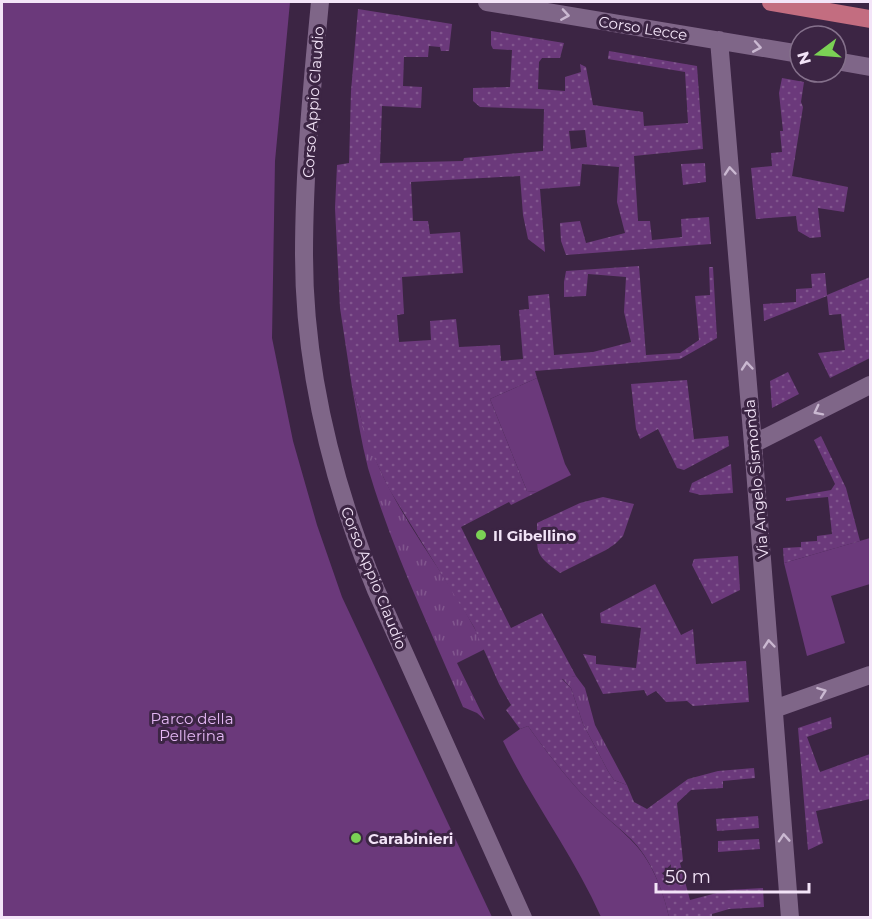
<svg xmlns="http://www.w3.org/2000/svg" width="872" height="919" font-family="Montserrat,sans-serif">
  <defs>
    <pattern id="grass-tufts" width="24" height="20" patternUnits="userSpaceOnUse" patternTransform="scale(1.5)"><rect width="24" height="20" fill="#6b397b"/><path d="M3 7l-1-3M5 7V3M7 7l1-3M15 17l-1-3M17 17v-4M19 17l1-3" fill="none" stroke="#81568e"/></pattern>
    <pattern id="garden-dots" width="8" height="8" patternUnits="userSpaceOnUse" patternTransform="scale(1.5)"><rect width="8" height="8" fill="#6b397b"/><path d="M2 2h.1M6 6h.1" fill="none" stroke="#81568e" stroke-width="1.8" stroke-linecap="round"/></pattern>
  </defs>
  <rect width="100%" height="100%" fill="#3c2544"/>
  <path fill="url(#grass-tufts)" d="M352,387C362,423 372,457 390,490C419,545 459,593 485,649L457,663L485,720L477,713L463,707C430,628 392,550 368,468C361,441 357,414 352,387Z
    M576,676L585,688L595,725L627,785L614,780L608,771L583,724L571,688L562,678Z"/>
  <path fill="#6b397b" d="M2,2H290L275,161L272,338L293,441L317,525L342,597L492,917H2Z
    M537,378L565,464L571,475L537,492L527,491L490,399Z
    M870,538V584L831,596L845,643L807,656L784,563Z
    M528,726C545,750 563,773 583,795C598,811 615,824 630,839C651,859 663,890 669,917H601C574,856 532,801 503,741L520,729Z"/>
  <path fill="url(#garden-dots)" fill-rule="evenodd" d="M358,9L452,24L449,51H441L440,47L429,46L428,57H404L403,86L422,87L421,108L382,106L380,163L463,161L464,158L543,151L544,109L480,107L473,101V88L510,87L512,50L493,49L491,45V31L564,43L560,58H542L539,62L538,89L565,91V77L581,72L580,64L586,67L593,105L643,112L644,126L688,123L685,72L608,59L609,51L697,66L703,149L634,156L638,221H650L652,240L682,237L681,219L709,217L711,244L566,255L561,241L560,223L580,221L586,243L625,233L617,202L619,167L582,164L580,186L540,189L545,252L528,239L523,215L520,176L411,182L413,221H428L430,234L460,232L463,273L402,277L404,314L397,315L399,342L431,340L430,321L456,319L459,347L500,345L501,361L523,359L519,310L529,309L528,296L549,294L554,355L593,352L631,342L624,312L626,277L588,274L586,296L564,297V282L566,271L639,266L646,355L680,353L699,340L695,296L710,295L709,267H713L717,338L680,359L535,371L537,378L490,399L527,491L537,492L511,505L509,502L461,527L511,628L542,613L576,676L562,679L571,688L583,724L608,771L614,780L627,785L634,802L647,809L688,779L718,771L754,768L755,778L723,781V788L691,790L677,803L683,861L680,863L690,900L728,890L763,888L764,907L729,909L712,914V917H669C663,890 651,859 631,839C615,824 598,811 583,795C563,773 545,750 528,726L520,729L506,710L511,705L499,684L474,627L389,489L371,451L363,426L352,387L340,308L335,208L337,165L349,163L351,91ZM585,130L587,147L571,149L569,131Z
    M782,78L804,82L801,102L803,107L792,176L848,187L844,212L818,208L821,237L810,238L798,231L796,216L756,219L751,168L772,166L771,153L782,152L780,131H783L779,93Z
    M705,163L706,182L683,185L681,164Z
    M825,273L827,295L870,277V358L830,378L818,353L845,350L841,314L829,315L827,296L764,321L763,304L796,302V289L812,288L811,274Z
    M788,372L799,394L772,408L770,381Z
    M687,380L694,439L728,436L729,446L684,470L677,468L658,429L640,439L636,429L631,384Z
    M821,436L846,488L860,541L784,563L783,548L801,547V542L817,541V536L832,534L828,497L786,501V498L831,490L835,484L814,440Z
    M731,464L733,493L701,495L689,492L692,483Z
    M603,497L634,504L623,536L615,544L606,550L560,573C535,554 537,555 537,523L580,503Z
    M738,556L740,590L712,604L692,565L694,559Z
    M655,584L681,635L693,629L696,664L746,661L749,702L693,706L687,701L666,702L656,691L647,696L644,690L603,694L583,654L596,656V664L636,668L641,628L601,623L600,613Z
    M831,717L832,728L807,737L820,772L870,754V799L816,811L823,843L808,850L798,728Z
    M758,816L759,828L717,831L716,819Z
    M759,839L760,849L718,852V841Z"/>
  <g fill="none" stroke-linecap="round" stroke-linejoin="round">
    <path stroke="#7f6688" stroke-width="18" d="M320,2C312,85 304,171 304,255C304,370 333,484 376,590L523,918
      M487,2L800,54
      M719,40L753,444L790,918
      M836,61L870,67
      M753,444L870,385
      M774,709L870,675"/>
    <path stroke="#c36d80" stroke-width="18" d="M771,2L870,19"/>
  </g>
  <defs><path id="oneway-chevron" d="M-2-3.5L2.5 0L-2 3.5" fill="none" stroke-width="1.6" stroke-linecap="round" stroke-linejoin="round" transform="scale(1.5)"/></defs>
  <g stroke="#cab8d1">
    <use href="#oneway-chevron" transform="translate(565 15) rotate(9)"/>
    <use href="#oneway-chevron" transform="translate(757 47) rotate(10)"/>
    <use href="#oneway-chevron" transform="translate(730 171) rotate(-95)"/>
    <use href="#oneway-chevron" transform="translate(747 366) rotate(-95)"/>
    <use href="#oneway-chevron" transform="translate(818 411) rotate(153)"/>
    <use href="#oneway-chevron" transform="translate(769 644) rotate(-95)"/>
    <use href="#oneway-chevron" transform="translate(822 692) rotate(-20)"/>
    <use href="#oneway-chevron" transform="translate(784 838) rotate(-94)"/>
  </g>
  <g fill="#7bd155" stroke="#3c2544" stroke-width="2">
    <circle cx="481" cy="535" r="6"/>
    <circle cx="356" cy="838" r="6"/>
  </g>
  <g text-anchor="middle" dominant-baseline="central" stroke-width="6" stroke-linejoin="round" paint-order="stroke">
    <g font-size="15" fill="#f3e4f8" stroke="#3c2544">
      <text transform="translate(643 28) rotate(9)">Corso Lecce</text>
      <text transform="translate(313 102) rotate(-86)">Corso Appio Claudio</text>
      <text transform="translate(756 479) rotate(-95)">Via Angelo Sismonda</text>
      <text transform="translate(374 578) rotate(68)">Corso Appio Claudio</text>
    </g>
    <g font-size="15" font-weight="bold" fill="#f3e4f8" stroke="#3c2544" text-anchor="start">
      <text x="493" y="535">Il Gibellino</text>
      <text x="368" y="838">Carabinieri</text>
    </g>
    <g font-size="15" fill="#e5b8f5" stroke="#3c2544">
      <text x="192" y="718">Parco della<tspan x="192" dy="17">Pellerina</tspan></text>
    </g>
  </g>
  <rect width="872" height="919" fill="none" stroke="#f3e4f8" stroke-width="6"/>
  <g transform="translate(818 54) rotate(254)"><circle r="28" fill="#3c2544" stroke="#85718c" stroke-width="1.5"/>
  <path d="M0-4.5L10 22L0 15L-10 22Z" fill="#7bd155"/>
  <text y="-9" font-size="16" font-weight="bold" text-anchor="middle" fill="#f3e4f8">N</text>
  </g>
  <path d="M656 883v9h153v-9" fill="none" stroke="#f3e4f8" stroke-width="3"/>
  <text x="665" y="883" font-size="18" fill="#f3e4f8" stroke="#3c2544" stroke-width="4.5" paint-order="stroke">50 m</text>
</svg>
